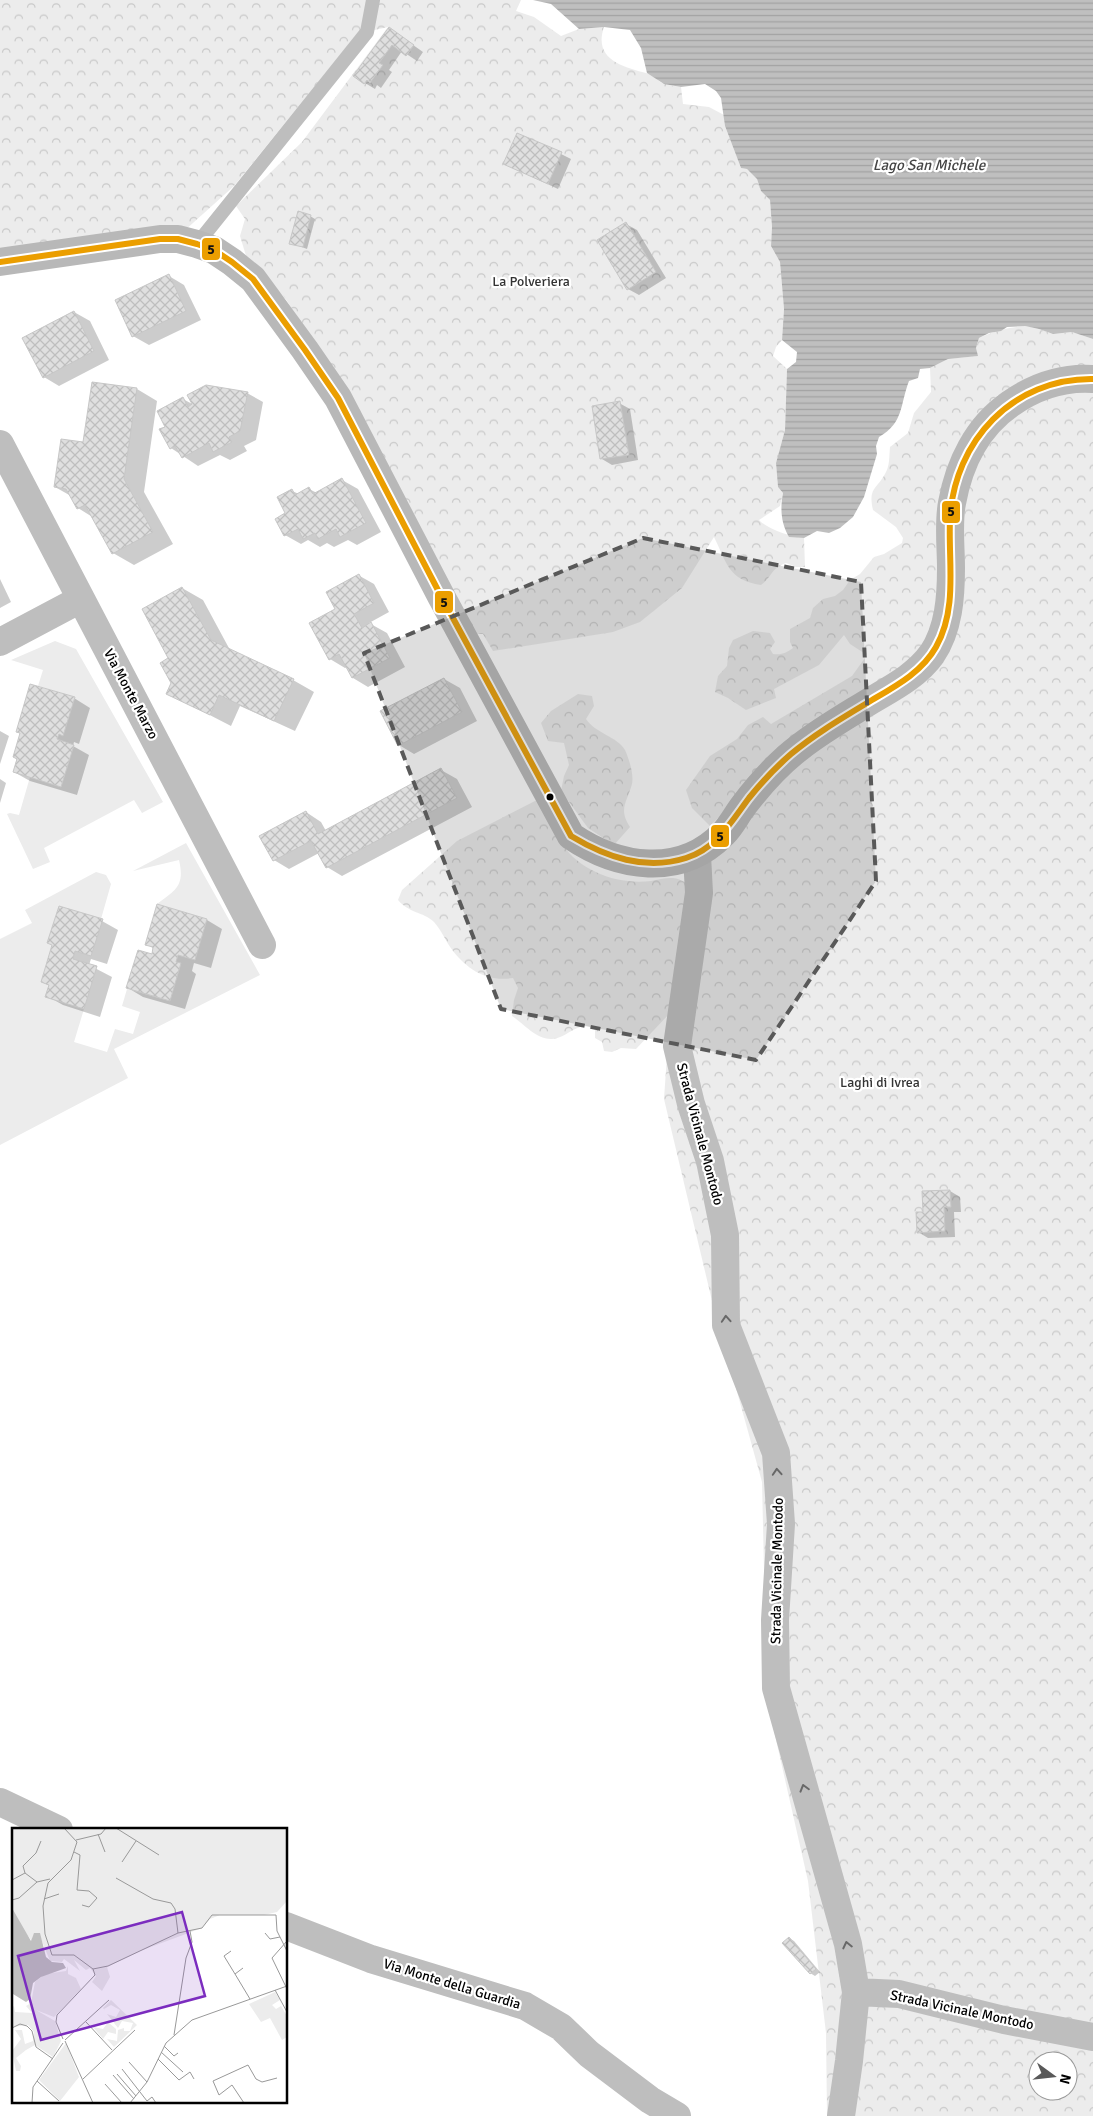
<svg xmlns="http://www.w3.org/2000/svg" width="1093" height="2116" font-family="Signika,sans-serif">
  <defs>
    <pattern id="forest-crowns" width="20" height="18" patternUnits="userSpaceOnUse" patternTransform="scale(1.25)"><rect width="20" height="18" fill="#ececec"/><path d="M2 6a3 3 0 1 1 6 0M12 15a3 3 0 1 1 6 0" fill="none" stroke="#c9c9c9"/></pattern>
    <pattern id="water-rules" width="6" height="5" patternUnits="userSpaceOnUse" patternTransform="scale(1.25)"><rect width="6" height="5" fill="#bfbfbf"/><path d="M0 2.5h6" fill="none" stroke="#a2a2a2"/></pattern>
    <pattern id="building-cross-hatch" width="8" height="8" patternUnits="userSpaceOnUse" patternTransform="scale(1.25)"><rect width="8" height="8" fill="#dfdfdf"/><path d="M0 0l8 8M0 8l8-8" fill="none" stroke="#bebebe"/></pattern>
  </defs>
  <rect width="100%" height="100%" fill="#fff"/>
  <path fill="#ececec" d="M55,641L76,649L163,802L142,813L134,800L44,848L50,862L33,869L7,814L10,813L19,815L30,777L61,787L74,745L57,739L59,734L63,735L75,697L38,686L43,670L11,660Z
    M186,843L260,975L114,1049L128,1078L0,1145V939L32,923L25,910L96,872L106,875L111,884L101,919L59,906L47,943L52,945L41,982L49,985L84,1009L74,1042L107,1052L115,1029L133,1034L140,1012L122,1006L127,989L169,1001L181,964L176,962L178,955L195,960L207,919L157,904C176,890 185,886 179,860L133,871Z"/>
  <path fill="url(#forest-crowns)" fill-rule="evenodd" d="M0,0H521L516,11L534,17L561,36L579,29L604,27C593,59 622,67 646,73C652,74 657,80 662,83C668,85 675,86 681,87L683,104L709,107L724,115L725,126L741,168L747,169L757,179L761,191L770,200L772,227L771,246L780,262L784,309L782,340L776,347L773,356L787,369L785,430L776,463L778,487L783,493L780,506L759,520C767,529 791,537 804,538L805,567H796L786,563C770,569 773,576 761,585C728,580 727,563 714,537L682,588L640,622L613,632L493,651L483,634H468L361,413L285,298L247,259L240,236L245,219L236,206L302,142L388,27L357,34L234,186L183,232L0,251Z
    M1025,326L1039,329L1053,334L1072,332L1093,339V2116H827L826,2033L808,1881L767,1700L762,1482L713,1305L664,1099L670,1013L636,1049L621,1048L612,1052L604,1051L602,1042L595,1038V1030C580,1018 568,1038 552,1039C537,1040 524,1024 512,1016L514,1000L518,988L513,978C488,982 469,971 453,951C446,942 442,931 434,922C422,911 410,914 398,900L402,890L457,841L537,800C545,815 552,830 562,844C581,872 618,885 651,881C664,879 676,874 688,885L719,817L710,826L692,808L686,790L710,756L737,739L748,725L763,717L771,724L852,676L867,655L850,644L844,635L819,665L774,689L776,698L746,710L728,698L715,692L718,676L727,666L729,648L733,640L753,631L770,633L775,642L770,649L773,654C782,655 786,653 793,648L790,642V629L810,618L813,608L823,599L835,596L843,590L850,580L860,574L874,557L884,554L902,543L903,538L896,527L873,510C868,488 876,490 885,474C890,465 889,457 890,447L908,433L914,413L931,392L930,368L948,359L977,356L976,348L979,338C994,331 1009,327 1025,326ZM998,395H999L955,453C966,430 978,411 998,395ZM1038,2061H1068V2091H1038Z
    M578,694L592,696L594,706L586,719C595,733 618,737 625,750C629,759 634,774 632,784C627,803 618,808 630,827L614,845L588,828L561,791L564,776L569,765L564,743L548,741L541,723L551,711Z"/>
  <path fill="url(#water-rules)" d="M533,0H1093V339L1072,332L1053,334L1039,329L1025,326L1007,327L1001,331L989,333L979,338L976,348L978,356L948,359L930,368L920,369L918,378L909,381C900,404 904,423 879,437L876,446L877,454L864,497L853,517L840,528L829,533L817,531L804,538L789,537C781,523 780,509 783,493L778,487L776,463L785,430L787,369L796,362L797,352L782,340L784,309L780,262L771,246L772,227L770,200L761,191L757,179L747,169L741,168L725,126L721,98L716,91L705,84L681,87L664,84L647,73L641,48L630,30L604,27L579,29L551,4Z"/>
  <path fill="#0003" d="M389,28L423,52L417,61L402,51L389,70L392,72L381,88L377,85L375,89L365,83Z
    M561,154L571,159L558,189L505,164Z
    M310,216L315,219L307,249L291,243Z
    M626,224L637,230L666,278L639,295L628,289Z
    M169,276L184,285L201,320L149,345L133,336Z
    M74,312L90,321L109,360L59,386L44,377Z
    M137,389L157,401L144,492L173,544L134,565L113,553L94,518L78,508L71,496L55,487L84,444Z
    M247,393L263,402L256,440L244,446L247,451L230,460L220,455L198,466L171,448L166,427L183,399L194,405Z
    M619,403L630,409L638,460L612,465L602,459Z
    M342,480L358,489L381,532L357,545L348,540L334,547L327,543L320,547L308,540L301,544L285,535L292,491L299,494L309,489L317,493Z
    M358,575L374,584L389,612L369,623L387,633L405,667L368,687L353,678L347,667L345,668L330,659L337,609Z
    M0,579L11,602L0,608Z
    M182,588L203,600L230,650L293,680L314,692L295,731L240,706L231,726L167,693L172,683L170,659Z
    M444,679L460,688L477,721L414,754L399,745Z
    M74,698L90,708L79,744L74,742L73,746L89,755L77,795L30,781L14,772L21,734L17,732Z
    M0,731L9,736L0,764Z
    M441,770L457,779L472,807L342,876L327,867L319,853L289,869L274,860L306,812L321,822L326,831Z
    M0,779L6,783L0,803Z
    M158,906L207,920L222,929L211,968L194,963L192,971L196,974L185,1009L143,997L128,988L152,955L154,949L147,944Z
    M102,921L118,930L107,964L91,959L89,965L112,977L100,1017L63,1005L47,996L50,986L42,982L53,945Z
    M950,1191L960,1197L961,1212H954L955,1237L928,1238L918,1232L924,1213Z
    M789,1938L794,1941L820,1972L815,1976L810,1973Z"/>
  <path fill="url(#building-cross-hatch)" stroke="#c7c7c7" d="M389,27L414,45L406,56L392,45L379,63L383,65L377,73L370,83L367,80L364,84L353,76Z
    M517,133L562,152L548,184L503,164Z
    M298,211L311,215L303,247L289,244Z
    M626,222L656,272L627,290L597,240Z
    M169,274L186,311L132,337L115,300Z
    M74,311L94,351L43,378L22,338Z
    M92,382L137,388L124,479L153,532L112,554L85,505L77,509L66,489L54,487L61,439L83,442Z
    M206,385L248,392L240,431L229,437L232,442L213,452L209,443L182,458L175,446L170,449L159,429L165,427L157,411L183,397L188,407L192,404L187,395Z
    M620,401L629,455L600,459L592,406Z
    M342,478L366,523L340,537L336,529L318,539L315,533L303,539L298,529L284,536L275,519L285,513L277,497L292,489L295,495L309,487L313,494Z
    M359,574L374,603L354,614L362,628L371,622L390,658L352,678L339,654L329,660L309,623L335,609L326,592Z
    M182,587L211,640L294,679L274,721L219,695L210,715L166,694L171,683L160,663L168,658L142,609Z
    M444,678L462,712L398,746L380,711Z
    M30,684L75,697L63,736L59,734L57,739L74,745L61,787L13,772L17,759L13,757L20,733L16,732Z
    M441,768L457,798L326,868L311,841L273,861L259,836L306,811L318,834Z
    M157,904L207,919L195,960L178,955L176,962L181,963L170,1001L126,988L138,950L152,954L153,947L145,945Z
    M59,906L103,919L91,956L75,951L73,959L97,966L84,1009L45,997L49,985L41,982L52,945L47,943Z
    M950,1190L951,1207H944L945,1231L917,1233L916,1212H923L922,1191Z
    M789,1937L816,1969L810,1974L782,1943Z"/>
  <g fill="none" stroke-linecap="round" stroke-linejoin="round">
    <path stroke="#bebebe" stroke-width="14" d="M197,244L367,32L373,0"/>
    <path stroke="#bebebe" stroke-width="28" d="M0,444L262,945
      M0,642L81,599
      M697,855L699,893L677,1046L691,1104L710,1161L725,1235L726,1325L776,1453L781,1524L775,1620L776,1688L848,1944L856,1992L849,2061L841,2116
      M0,1802L59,1830
      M286,1926L371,1959L525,2006L561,2027L589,2054L650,2100L677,2116
      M856,1992L899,1994L1004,2020L1093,2037"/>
    <path stroke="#b8b8b8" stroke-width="28" d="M0,262L160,239H178L197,244L214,250L232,262L253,279L305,350L338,398L441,596L571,836C618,868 680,878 723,834C731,826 737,814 744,805C760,784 779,763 800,747C823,729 848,715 872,700C894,687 917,675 932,654C949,629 951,596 951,568C951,547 948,523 952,503C959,464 977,427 1010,404C1034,387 1062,377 1093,379"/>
    <g stroke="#fff" stroke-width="10">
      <path id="bus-1" d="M0,262L160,239H178L197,244L214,250L232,262L253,279L305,350L338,398L441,596L571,836C606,857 645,871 686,858C717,848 731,822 749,798C762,782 776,767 791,754C816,733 844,717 872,700C896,686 922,672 936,647C958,608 948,562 950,519C954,441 1013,378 1093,379"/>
    </g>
    <use href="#bus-1" stroke="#eb9e00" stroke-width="6"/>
  </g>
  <defs><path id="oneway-chevron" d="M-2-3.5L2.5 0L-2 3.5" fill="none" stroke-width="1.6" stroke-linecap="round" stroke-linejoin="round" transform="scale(1.25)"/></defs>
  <g stroke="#686868">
    <use href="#oneway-chevron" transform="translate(726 1319) rotate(-94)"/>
    <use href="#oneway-chevron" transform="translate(777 1472) rotate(-94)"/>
    <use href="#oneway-chevron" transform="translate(804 1788) rotate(-106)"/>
    <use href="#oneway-chevron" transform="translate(847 1945) rotate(-103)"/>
  </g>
  <path fill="#595959" fill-opacity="0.2" stroke="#595959" stroke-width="4" stroke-dasharray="10 6" stroke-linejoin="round" d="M643,538L861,582L876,881L756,1060L501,1009L364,653Z"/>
  <circle fill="#000" stroke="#fff" stroke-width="2" cx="550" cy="797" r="4.5"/>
  <g text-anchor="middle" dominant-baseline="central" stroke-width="4.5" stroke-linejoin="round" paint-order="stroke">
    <g font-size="14" fill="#333" stroke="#fff">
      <text x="531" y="281">La Polveriera</text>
      <text x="880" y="1082">Laghi di Ivrea</text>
    </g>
    <g font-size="14" fill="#000" stroke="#fff">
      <text transform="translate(131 694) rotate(62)">Via Monte Marzo</text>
      <text transform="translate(700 1134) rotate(75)">Strada Vicinale Montodo</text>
      <text transform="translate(777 1571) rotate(-89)">Strada Vicinale Montodo</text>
      <text transform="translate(452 1984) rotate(17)">Via Monte della Guardia</text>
      <text transform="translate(962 2010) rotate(12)">Strada Vicinale Montodo</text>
    </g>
    <g font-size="15" font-style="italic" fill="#444" stroke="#fff">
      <text x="929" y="165">Lago San Michele</text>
    </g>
  </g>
  <g transform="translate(12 1828)">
    <rect width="275" height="275" fill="#fff"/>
    <path d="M263,164L268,172L260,177L264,181L269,178L275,188V209L270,212L258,190L249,194L237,176ZM99,172L125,197L102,219L95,211L105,213L106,202L112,200V203H118L121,195L110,193L106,200L95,186L104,189L108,182L99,177L92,181L94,184L91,180ZM96,194L104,201V206L96,204L91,211L81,199L91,201ZM54,215L67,249L48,273L27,252Z" fill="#ececec"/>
    <path d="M0,0H275V73L265,84L252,87H208L198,91L190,100L128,123L95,139L98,149L90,163L80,154L84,148L78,140L74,142L62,132L68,143L52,131L50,134L38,133L27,106L21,107L20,113L4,92L0,81ZM56,138V146L64,150L69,161L42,189L24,182L43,193L49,213L41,229L23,217L14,222L4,230L9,238L8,243H4L0,223L9,211L3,202H10L13,216L21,213L22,204L16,197L0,199V180L2,178L3,184L20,185L14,178L19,175L23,154L33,146L54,143Z" fill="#ececec"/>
    <path d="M0,80L19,113L22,105H28L34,129L40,134L51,135L54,140L29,149L21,155L18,171L14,174L1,166Z" fill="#bfbfbf"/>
    <path fill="none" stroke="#999" stroke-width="1" d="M104,0L147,27M86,6L93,24M64,12L89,6L94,0M62,24L68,27L65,62L77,63L85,70L77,79L70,77M110,34L124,13M13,45L11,38L24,25L29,13M104,50L141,71L159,75L163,81L166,105M0,52L13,45L25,54M32,71L47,66M0,72L7,70L25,54L38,51M264,87L265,103L275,123M253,105L258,111L268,109M275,113L260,130L275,161M219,123L212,128L223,146M231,140L223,146L238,171M81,141L96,138L166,105L190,100L200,87H264M263,162L275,184M74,194L100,222M0,200L8,196L15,198L20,203L24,219L41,231M162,207L174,130L180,114L178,103M51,211L44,194L45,187L83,147L81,141L62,127H40L33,106L31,78L36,55L59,32L65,14L52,0M53,212L97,172M53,213L81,275M152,218L162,228L166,225M149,224L171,244M146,231L167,252L178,244L182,251M117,234L135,254M110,241L135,273L140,269L144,275M105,246L124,268M101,247L122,271M71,251L123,202M25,253L47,273M93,256L110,275M20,275L21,259L51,215M118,275L135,254L154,215L180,192L275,158M232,275L220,257L207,267L201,253L236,237L244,251L250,254L265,250"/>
    <path fill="#7b2cbf" fill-opacity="0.15" stroke="#7b2cbf" stroke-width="2.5" d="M170,84L193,168L29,212L6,128Z"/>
    <rect width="275" height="275" fill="none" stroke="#000" stroke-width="2.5"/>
  </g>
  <g stroke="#fff" stroke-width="2">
    <rect x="201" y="237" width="20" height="24" rx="5" fill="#eb9e00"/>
    <rect x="941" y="500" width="20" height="24" rx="5" fill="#eb9e00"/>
    <rect x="434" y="590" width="20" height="24" rx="5" fill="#eb9e00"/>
    <rect x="710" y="824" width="20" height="24" rx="5" fill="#eb9e00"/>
  </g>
  <g font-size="14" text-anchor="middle" font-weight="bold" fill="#111">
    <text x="211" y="254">5</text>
    <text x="951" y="516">5</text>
    <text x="444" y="607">5</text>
    <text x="720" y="841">5</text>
  </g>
  <g transform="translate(1053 2076) rotate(105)"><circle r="24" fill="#ffffff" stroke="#999999"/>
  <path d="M0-4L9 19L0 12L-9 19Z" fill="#595959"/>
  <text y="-8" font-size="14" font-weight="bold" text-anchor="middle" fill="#000000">N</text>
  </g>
</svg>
